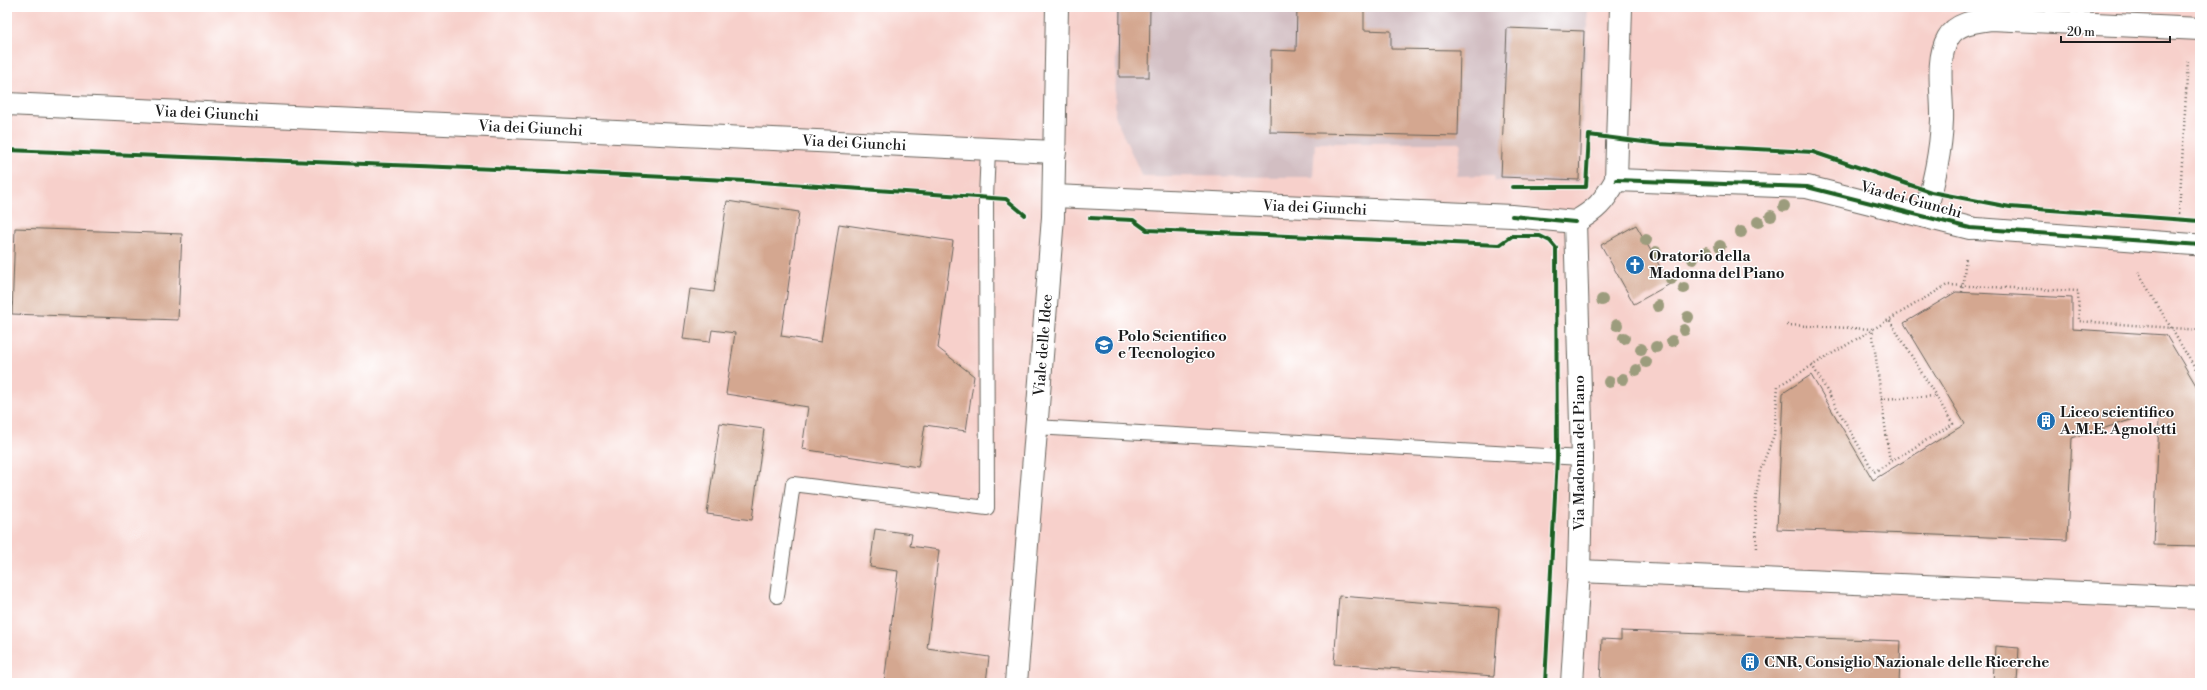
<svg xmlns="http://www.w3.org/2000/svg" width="2207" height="690" font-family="'Libre Bodoni',serif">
  <rect width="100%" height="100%" fill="#fff"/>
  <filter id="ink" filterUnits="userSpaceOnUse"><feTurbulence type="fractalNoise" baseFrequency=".025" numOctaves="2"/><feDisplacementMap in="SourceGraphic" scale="8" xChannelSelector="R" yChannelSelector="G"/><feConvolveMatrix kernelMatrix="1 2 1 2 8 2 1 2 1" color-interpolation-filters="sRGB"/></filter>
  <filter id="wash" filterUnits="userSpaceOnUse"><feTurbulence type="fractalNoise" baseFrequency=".012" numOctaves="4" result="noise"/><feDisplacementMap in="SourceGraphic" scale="16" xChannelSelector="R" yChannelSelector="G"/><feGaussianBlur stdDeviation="0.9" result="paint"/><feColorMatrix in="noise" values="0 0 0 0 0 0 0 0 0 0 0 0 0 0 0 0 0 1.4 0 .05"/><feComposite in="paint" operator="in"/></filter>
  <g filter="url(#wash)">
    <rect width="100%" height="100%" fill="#f5e8d1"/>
    <path fill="#f7d0cb" d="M7,7H2200V683H7Z"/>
    <path fill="#d2bec2" d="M1117,7H1588L1579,182L1495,181L1494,175L1456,176L1461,143H1315L1313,177L1142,176L1115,117Z"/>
    <g id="blocks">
      <path fill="#d4a790" d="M1120,7H1150L1149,77H1119Z
        M1297,7H1364V30L1391,31V49L1460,50L1458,136L1270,132L1271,50L1296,51Z
        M1507,28L1584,31L1579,180L1501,177Z
        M727,201L799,212L781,336L821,342L839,224L953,241L938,348L974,376L966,431L925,425L918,467L802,449L808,407L726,394L735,333L712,330L710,342L683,339L690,289L714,292Z
        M1636,225L1670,284L1634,304L1601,245Z
        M15,228L182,234L178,320L12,314Z
        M1956,292L2072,298V329L2166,335L2200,392V546L2154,545L2159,418L2147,415L2072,438L2067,540L1777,529L1783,393L1811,375L1873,480L1965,424L1904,323Z
        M720,423L764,429L752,520L707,514Z
        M875,529L912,534L910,546L939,550L927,648L989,657L986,683H884L898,571L870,567Z
        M1339,596L1499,608L1494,676L1334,664Z
        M1621,631L1901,641L1899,683H1600L1602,639L1621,640Z
        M1995,646L2019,648L2017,682L2021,683H1993Z"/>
    </g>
  </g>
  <g filter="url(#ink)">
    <use href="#blocks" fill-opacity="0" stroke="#68635b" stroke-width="1"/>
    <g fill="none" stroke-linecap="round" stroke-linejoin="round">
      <g stroke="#68635b" stroke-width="16">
        <path id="service" d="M1035,427L1582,458
          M777,596L793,484L987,508L986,198L988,150"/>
      </g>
      <g stroke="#68635b" stroke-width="23">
        <path id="pedestrian" d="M1970,228L2200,245"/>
      </g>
      <g stroke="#68635b" stroke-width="24">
        <g id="minor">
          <path id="s1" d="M7,104L1055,152"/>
          <path d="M1616,180L1807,187L1970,228"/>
          <path id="s2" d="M1054,196L1512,216L1575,222"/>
          <path d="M1925,216C1933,184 1941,153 1942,120C1943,95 1935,61 1948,38C1956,23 1976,21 1991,19L2200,29"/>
          <path d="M1575,222C1596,210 1603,203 1616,180L1621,7"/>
          <path d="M1579,571L2200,598"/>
          <path id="s3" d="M1016,683L1053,217L1057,7"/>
          <path d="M1572,683L1579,571L1582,458L1575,222"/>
        </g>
      </g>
      <path stroke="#68635b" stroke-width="2.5" stroke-dasharray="1 3" stroke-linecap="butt" d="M2179,214L2188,59
        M2138,272L2200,377
        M1962,292L1966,257
        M1787,325L1872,329L1890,462
        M1812,365L1874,472L1953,424L1889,319
        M1881,399L1936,396
        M1757,548L1755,505L1760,471L1774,435L1778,386L1947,285L2078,291L2079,321L2200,330"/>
      <use href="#service" stroke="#fff" stroke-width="14"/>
      <use href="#pedestrian" stroke="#fff" stroke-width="21"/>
      <use href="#minor" stroke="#fff" stroke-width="22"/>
      <g stroke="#fff" stroke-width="6">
        <path id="cycleway" d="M7,150L544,171L747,181L1006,199L1025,215
          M1616,180L1807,187L1970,228L2200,245
          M1512,187H1586L1589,135L1659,144L1813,152L1931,192L2010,207L2200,221
          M1512,216L1575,222
          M1090,218L1133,220L1147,230L1499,245L1512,236H1540L1550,241L1556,248L1557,458L1545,683"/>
      </g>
      <use href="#cycleway" stroke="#1b5e20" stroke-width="4"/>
    </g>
    <g fill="#9c9c7d">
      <circle cx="1784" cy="206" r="6"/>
      <circle cx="1771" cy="216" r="6"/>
      <circle cx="1758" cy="222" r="6"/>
      <circle cx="1741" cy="232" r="6"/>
      <circle cx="1646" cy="240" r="6"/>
      <circle cx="1720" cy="246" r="6"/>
      <circle cx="1656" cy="252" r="6"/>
      <circle cx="1706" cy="252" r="6"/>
      <circle cx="1693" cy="259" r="6"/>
      <circle cx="1671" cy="279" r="6"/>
      <circle cx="1684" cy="288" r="6"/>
      <circle cx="1602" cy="300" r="6"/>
      <circle cx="1658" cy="306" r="6"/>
      <circle cx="1688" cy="317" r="6"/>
      <circle cx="1617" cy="325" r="6"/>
      <circle cx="1684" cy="330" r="6"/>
      <circle cx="1624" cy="338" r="6"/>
      <circle cx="1672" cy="341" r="6"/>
      <circle cx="1656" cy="347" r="6"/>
      <circle cx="1641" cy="349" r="6"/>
      <circle cx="1646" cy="362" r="6"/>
      <circle cx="1636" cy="370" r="6"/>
      <circle cx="1623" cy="379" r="6"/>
      <circle cx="1609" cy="382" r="6"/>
    </g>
  </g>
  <defs>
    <g id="church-disc" transform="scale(1)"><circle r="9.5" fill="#1f6fb2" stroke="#fff"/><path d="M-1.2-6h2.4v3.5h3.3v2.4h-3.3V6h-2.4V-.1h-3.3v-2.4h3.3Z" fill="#fff"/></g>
    <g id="university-disc" transform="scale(1)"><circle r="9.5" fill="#1f6fb2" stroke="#fff"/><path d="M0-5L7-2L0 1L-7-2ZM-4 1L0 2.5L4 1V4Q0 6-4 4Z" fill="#fff"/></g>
    <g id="building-disc" transform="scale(1)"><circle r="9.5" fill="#1f6fb2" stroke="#fff"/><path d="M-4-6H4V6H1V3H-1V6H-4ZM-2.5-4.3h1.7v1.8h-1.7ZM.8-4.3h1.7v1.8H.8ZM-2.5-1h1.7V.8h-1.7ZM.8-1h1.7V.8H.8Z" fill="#fff"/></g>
  </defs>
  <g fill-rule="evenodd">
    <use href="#church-disc" x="1635" y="265"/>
    <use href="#university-disc" x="1104" y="345"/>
    <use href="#building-disc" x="2046" y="421"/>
    <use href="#building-disc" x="1750" y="662"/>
  </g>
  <g text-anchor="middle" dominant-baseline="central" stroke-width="3" stroke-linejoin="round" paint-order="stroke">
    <g font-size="15" fill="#1c1c1c" stroke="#fff">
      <text stroke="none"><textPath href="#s1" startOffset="200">Via dei Giunchi</textPath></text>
      <text stroke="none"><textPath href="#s1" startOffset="524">Via dei Giunchi</textPath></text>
      <text stroke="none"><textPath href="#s1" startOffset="848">Via dei Giunchi</textPath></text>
      <text transform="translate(1911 200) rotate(15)">Via dei Giunchi</text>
      <text stroke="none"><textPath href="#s2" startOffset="261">Via dei Giunchi</textPath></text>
      <text stroke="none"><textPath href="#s3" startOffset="339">Viale delle Idee</textPath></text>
      <text transform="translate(1579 453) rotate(-90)">Via Madonna del Piano</text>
    </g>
    <g font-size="15" font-weight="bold" fill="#1c1c1c" stroke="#fff" text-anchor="start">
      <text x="1649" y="256">Oratorio della<tspan x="1649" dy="17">Madonna del Piano</tspan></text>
      <text x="1118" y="336">Polo Scientifico<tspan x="1118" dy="17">e Tecnologico</tspan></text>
      <text x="2060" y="412">Liceo scientifico<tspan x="2060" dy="17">A.M.E. Agnoletti</tspan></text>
      <text x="1764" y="662">CNR, Consiglio Nazionale delle Ricerche</text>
    </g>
  </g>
  <rect width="2207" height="690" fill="none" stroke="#fff" stroke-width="24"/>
  <path d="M2061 36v6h109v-6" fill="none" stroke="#1c1c1c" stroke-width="2"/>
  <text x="2067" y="36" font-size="12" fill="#1c1c1c" stroke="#ffffff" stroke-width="3" paint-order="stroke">20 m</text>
</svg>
